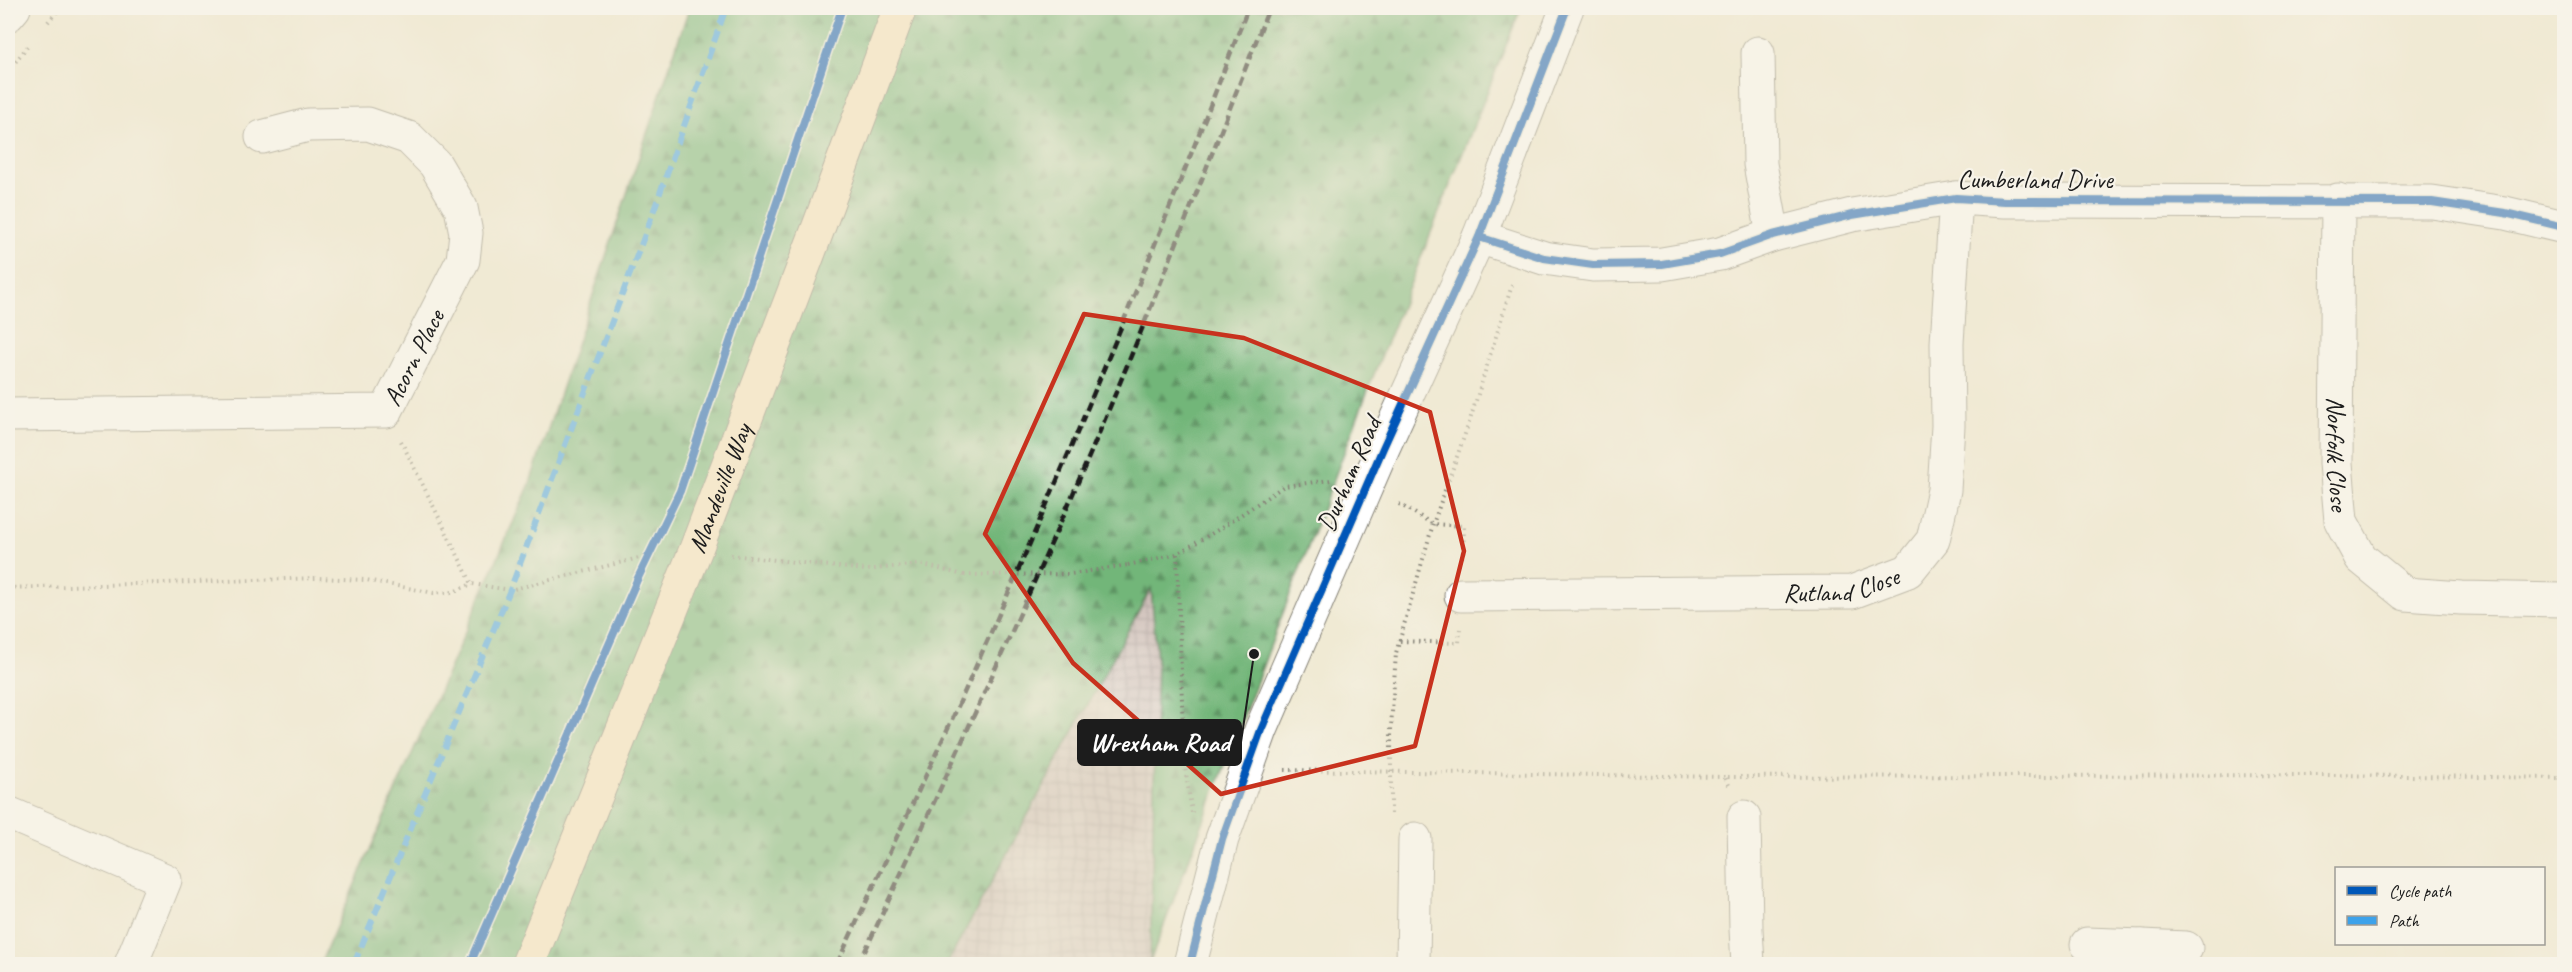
<svg xmlns="http://www.w3.org/2000/svg" width="2572" height="972" font-family="Caveat,sans-serif">
  <defs>
    <pattern id="industrial-grid" width="8" height="8" patternUnits="userSpaceOnUse" patternTransform="scale(1.5)"><rect width="8" height="8" fill="#cfc0ba"/><path d="M0 4h8M4 0v8" fill="none" stroke="#b1a49f"/></pattern>
    <pattern id="forest-firs" width="22" height="20" patternUnits="userSpaceOnUse" patternTransform="scale(1.5)"><rect width="22" height="20" fill="#72b679"/><path d="M5 1l3.5 6h-7zM16 11l3.5 6h-7z" fill="#5d9362"/></pattern>
  </defs>
  <rect width="100%" height="100%" fill="#f7f3e8"/>
  <filter id="ink" filterUnits="userSpaceOnUse"><feTurbulence type="fractalNoise" baseFrequency=".0167" numOctaves="2"/><feDisplacementMap in="SourceGraphic" scale="12" xChannelSelector="R" yChannelSelector="G"/><feConvolveMatrix kernelMatrix="1 2 1 2 8 2 1 2 1" color-interpolation-filters="sRGB"/></filter>
  <filter id="wash" filterUnits="userSpaceOnUse"><feTurbulence type="fractalNoise" baseFrequency=".008" numOctaves="4" result="noise"/><feDisplacementMap in="SourceGraphic" scale="24" xChannelSelector="R" yChannelSelector="G"/><feGaussianBlur stdDeviation="1.35" result="paint"/><feColorMatrix in="noise" values="0 0 0 0 0 0 0 0 0 0 0 0 0 0 0 0 0 1.4 0 .05"/><feComposite in="paint" operator="in"/></filter>
  <g filter="url(#wash)">
    <rect width="100%" height="100%" fill="#f0ead4"/>
    <path fill="url(#industrial-grid)" d="M1151,587L1157,658L1150,964H946Z"/>
    <path fill="url(#forest-firs)" stroke="#47694a" stroke-width="1.5" d="M689,8H1521L1371,382L1150,962L1157,658L1151,588L947,964H320L529,486Z"/>
  </g>
  <g filter="url(#ink)">
    <g fill="none" stroke-linecap="round" stroke-linejoin="round">
      <g stroke="#868378" stroke-width="35">
        <g id="minor">
          <path d="M8,15L14,8"/>
          <path d="M1758,53L1760,164L1773,235"/>
          <path id="s1" d="M2338,200L2336,463L2341,521L2361,558L2405,594L2461,598L2564,600"/>
          <path d="M1479,237L1544,258L1593,265L1662,264L1720,254L1773,235L1852,215L1956,198L2005,201L2432,202L2505,213L2564,227"/>
          <path id="s2" d="M8,415L386,411L463,260L466,233L461,208L435,164L409,138L368,124L308,125L262,137"/>
          <path id="s3" d="M1461,595L1852,592L1908,571L1933,540L1944,490L1948,426L1947,343L1956,198"/>
          <path d="M8,813L165,880L131,964"/>
          <path d="M1744,817L1746,929L1748,964"/>
          <path d="M2087,944L2142,946L2141,964"/>
          <path d="M2142,946L2186,948"/>
          <path d="M1413,964L1415,839"/>
        </g>
      </g>
      <g stroke="#868378" stroke-width="35">
        <path id="tertiary" d="M1190,964L1222,839L1261,730L1383,448L1479,237L1567,8"/>
      </g>
      <g stroke="#868378" stroke-width="35">
        <g id="secondary">
          <path id="s4" d="M528,964L696,549L819,226L900,8"/>
        </g>
      </g>
      <path stroke="#868378" stroke-width="4" stroke-dasharray="1.5 4.5" stroke-linecap="butt" d="M48,22L60,8
        M8,71L28,46
        M401,441L472,584
        M1399,504L1433,524L1464,526L1463,558
        M1177,554L1184,760L1192,813
        M731,555L866,570L919,564L964,575
        M1128,565L1177,554L1221,528L1284,486L1331,480
        M8,588L317,578L366,580L434,593L453,592L472,584L510,590L655,554
        M1400,641L1459,643L1460,629
        M1285,770L1725,777
        M1729,785L1725,777L2328,775L2564,778
        M1391,814V727L1396,653L1433,524L1470,420L1512,285"/>
      <use href="#minor" stroke="#fff" stroke-width="33"/>
      <use href="#tertiary" stroke="#fff" stroke-width="33"/>
      <use href="#secondary" stroke="#fae7c3" stroke-width="33"/>
      <path stroke="#1c1c1c" stroke-width="4.5" stroke-dasharray="9 4.5" stroke-linecap="butt" d="M837,964C877,878 919,791 959,704C1062,475 1158,242 1248,8
        M859,964C939,792 1019,620 1094,445C1155,300 1212,154 1269,8"/>
      <path stroke="#868378" stroke-width="4" stroke-dasharray="1.5 4.5" stroke-linecap="butt" d="M964,575L1071,574L1128,565"/>
      <path stroke="#3da2ea" stroke-width="6" stroke-dasharray="12 6" stroke-linecap="butt" d="M354,964L510,590L650,221L726,8"/>
      <g stroke="#f7f3e8" stroke-width="11">
        <path id="cycleway" d="M1479,237L1544,258L1593,265L1662,264L1720,254L1773,235L1852,215L1956,198L2005,201L2432,202L2505,213L2564,227
          M470,964L637,580L680,491L842,8
          M1190,964L1222,839L1261,730L1383,448L1479,237L1567,8"/>
      </g>
      <use href="#cycleway" stroke="#0057b8" stroke-width="8"/>
    </g>
  </g>
  <path d="M0 0H2572V972H0ZM1084,314L1244,338L1430,412L1464,551L1415,746L1221,794L1073,663L985,534Z" fill="#f0ead4" fill-opacity=".55" fill-rule="evenodd"/>
  <path fill="none" stroke="#c8321e" stroke-width="4.5" stroke-linejoin="round" d="M1084,314L1244,338L1430,412L1464,551L1415,746L1221,794L1073,663L985,534Z"/>
  <g text-anchor="middle" dominant-baseline="central" stroke-width="4.5" stroke-linejoin="round" paint-order="stroke">
    <g font-size="26" fill="#1c1c1c" stroke="#f7f3e8">
      <text x="2035" y="179">Cumberland Drive</text>
      <text stroke="none"><textPath href="#s2" startOffset="438">Acorn Place</textPath></text>
      <text stroke="none"><textPath href="#s1" startOffset="254">Norfolk Close</textPath></text>
      <text transform="translate(1349 474) rotate(-66)">Durham Road</text>
      <text stroke="none"><textPath href="#s4" startOffset="513">Mandeville Way</textPath></text>
      <text stroke="none"><textPath href="#s3" startOffset="381">Rutland Close</textPath></text>
    </g>
  </g>
  <path fill="none" stroke="#1c1c1c" stroke-width="2" d="M1254 654L1241 742"/>
  <circle fill="#1c1c1c" stroke="#f7f3e8" stroke-width="2" cx="1254" cy="654" r="6"/>
  <rect fill="#1c1c1c" stroke="#1c1c1c" stroke-width="2" x="1078" y="720" width="163" height="45" rx="6"/>
  <g font-size="27" text-anchor="middle" font-weight="bold" fill="#fff">
    <text x="1160" y="751">Wrexham Road</text>
  </g>
  <rect width="2572" height="972" fill="none" stroke="#f7f3e8" stroke-width="30"/>
  <rect x="2335" y="867" width="210" height="78" fill="#f7f3e8" stroke="#9f9d96" stroke-width="1.5"/>
  <rect x="2347" y="886" width="30" height="9" fill="#0057b8" stroke="#9f9d96" stroke-width="1.5"/>
  <text x="2389" y="897" font-size="18" fill="#1c1c1c">Cycle path</text>
  <rect x="2347" y="916" width="30" height="9" fill="#3da2ea" stroke="#9f9d96" stroke-width="1.5"/>
  <text x="2389" y="927" font-size="18" fill="#1c1c1c">Path</text>
</svg>
